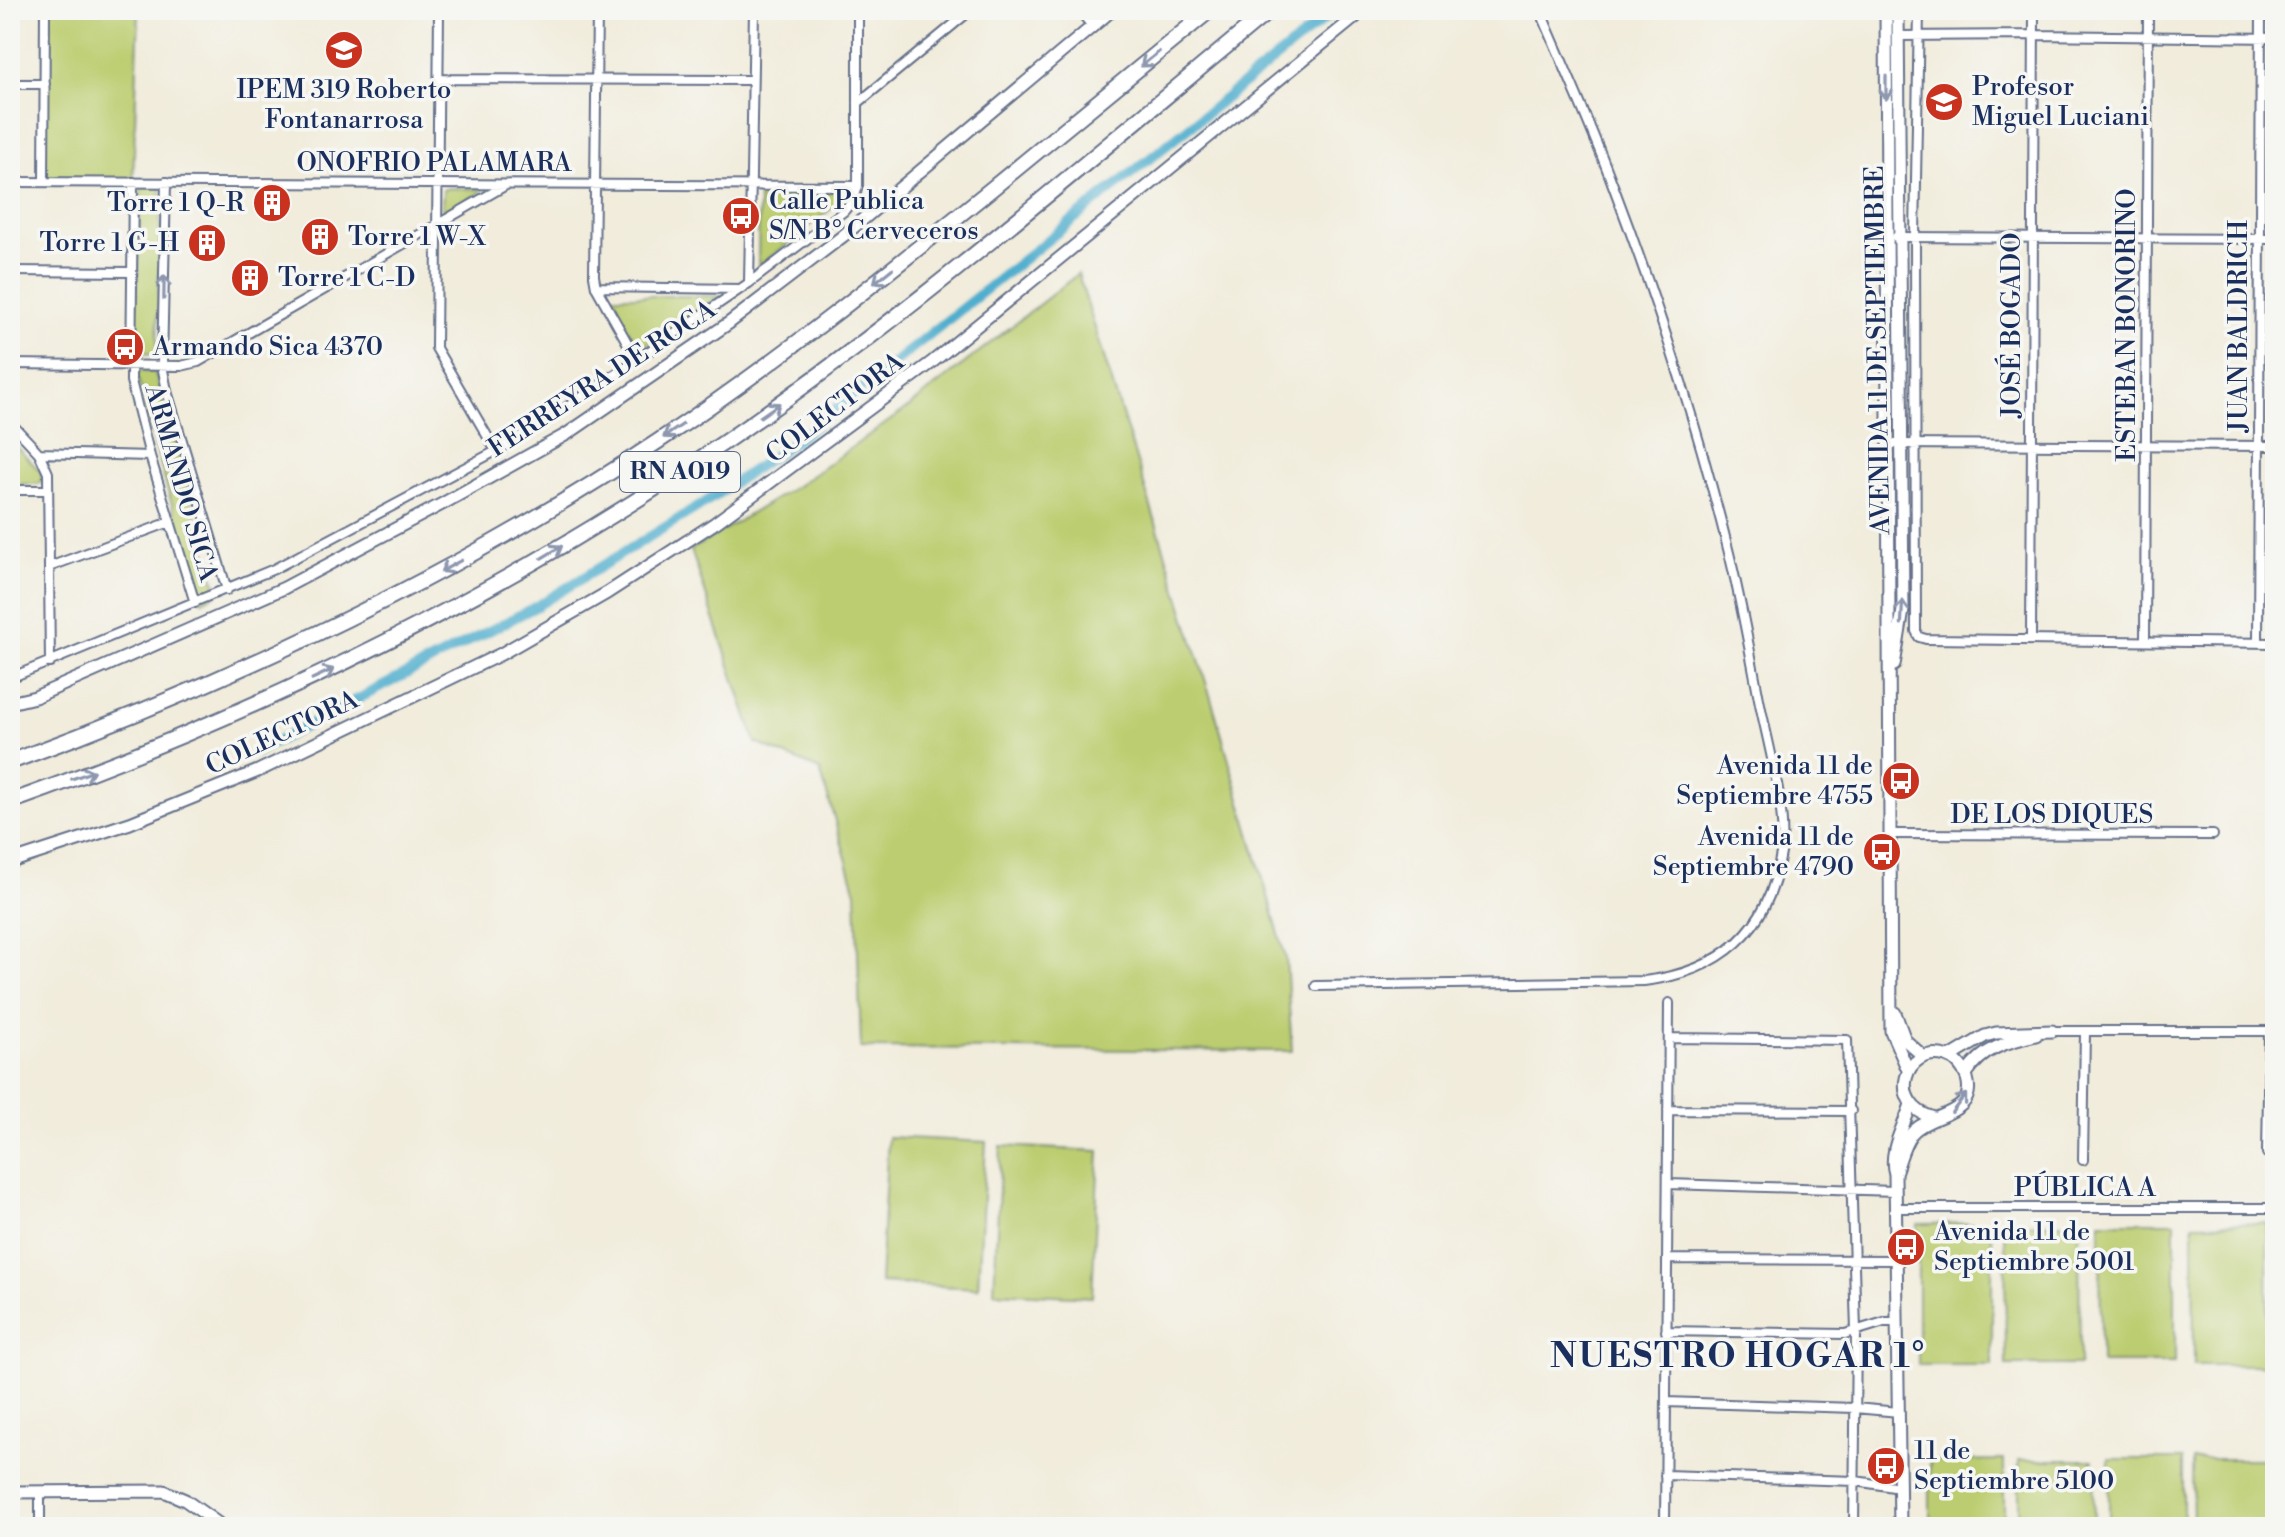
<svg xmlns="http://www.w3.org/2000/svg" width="2285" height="1537" font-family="'Libre Bodoni',serif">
  <rect width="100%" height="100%" fill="#f6f6f2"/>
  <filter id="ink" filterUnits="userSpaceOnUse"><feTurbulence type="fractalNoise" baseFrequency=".0125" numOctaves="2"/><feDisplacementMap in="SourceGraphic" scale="16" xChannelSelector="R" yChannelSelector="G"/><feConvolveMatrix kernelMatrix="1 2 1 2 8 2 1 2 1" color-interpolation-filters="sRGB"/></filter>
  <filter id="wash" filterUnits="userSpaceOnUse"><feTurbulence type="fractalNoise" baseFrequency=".006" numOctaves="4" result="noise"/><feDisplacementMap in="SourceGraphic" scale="32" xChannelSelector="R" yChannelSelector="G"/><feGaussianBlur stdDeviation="1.8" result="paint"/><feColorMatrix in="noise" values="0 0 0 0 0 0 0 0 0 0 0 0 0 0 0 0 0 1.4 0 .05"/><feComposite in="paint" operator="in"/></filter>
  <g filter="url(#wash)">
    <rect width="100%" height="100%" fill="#f1ecdb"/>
    <path fill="#bbcd70" stroke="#6b7e67" stroke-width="2" d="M45,10H139L133,182H44Z
      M161,185L157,354L135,353L141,186Z
      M448,188L482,189L480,193L446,210L442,209L443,190Z
      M839,191L842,197L841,201L758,267L759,192Z
      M1078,274L1214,708L1286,959L1292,1051L861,1048L856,892L820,770L756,743L691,550L803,482L909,407Z
      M612,296H720L641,348L609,303Z
      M136,371L155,372L218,593L202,601L166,485Z
      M10,440L41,472L42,481L38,484H10Z
      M888,1137L986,1142L978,1288L880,1283Z
      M1001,1146L1099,1151L1092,1297L994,1292Z
      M2100,1222H2175V1363H2101Z
      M1992,1223V1365H1918V1224Z
      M2079,1223L2080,1365H2006L2005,1224Z
      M2267,1223L2268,1365H2194L2193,1224Z
      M2109,1459H2183V1527H2109Z
      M2192,1459H2267V1527H2193Z
      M2004,1460V1527H1930V1461Z
      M2019,1460H2093L2094,1527H2019Z"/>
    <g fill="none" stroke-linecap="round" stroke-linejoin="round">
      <path stroke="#50aece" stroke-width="10" d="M256,752L537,606L706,502L801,437L1336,10"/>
    </g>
  </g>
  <g filter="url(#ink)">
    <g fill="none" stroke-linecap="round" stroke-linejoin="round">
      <g stroke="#66718a" stroke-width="12">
        <path id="street" d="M439,10L436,348L496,451
          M597,10L594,276L596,287L637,360
          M1079,10L1092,26
          M1919,10L1915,237L1916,631L1919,637L1926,639L2275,643
          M1898,36L2033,35L2275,38
          M438,79L752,80
          M10,84H45
          M858,103L971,10
          M10,182L858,186
          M44,182L45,10
          M133,182L131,381L150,456L195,603
          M166,182L162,365L167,391L227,590
          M1896,237L2275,239
          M10,271L131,272
          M749,283L754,10
          M596,287L740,289
          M10,364L181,366L198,362L506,185
          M10,422L39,453L48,473L50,663
          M1889,444L2275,446
          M39,453L150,456
          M10,490H48
          M49,567L170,522
          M2031,639L2034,10
          M2145,641L2148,10
          M2258,643L2261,10
          M10,678L274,569L496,451L548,420L749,283L844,211L854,199L858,186V10
          M1891,834L2213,835
          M1316,986L1644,981C1720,972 1769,931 1781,853C1788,811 1767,741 1759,699C1749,647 1740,595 1727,545C1697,425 1658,304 1614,188C1592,128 1565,69 1540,10
          M2052,1031H2275
          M1669,1038L1847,1040L1856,1331L1854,1527
          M1668,1110L1851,1111
          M2267,1153L2269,1031
          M2083,1160L2085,1031
          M1668,1184L1895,1191
          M1896,1208H2275
          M1667,1259L1896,1260
          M1666,1331L1845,1334L1884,1322H1897
          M1666,1402L1855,1408L1899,1412
          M1665,1475L1856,1481L1900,1488
          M40,1527V1492
          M1665,1527L1669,1003"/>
      </g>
      <g stroke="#66718a" stroke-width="15">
        <path id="secondary" d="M1886,10L1891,1031L1908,1070
          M1894,665L1903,610L1898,10
          M10,703L35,697L284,588L444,503L567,434L729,323L843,236L1112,10
          M10,862L130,823L258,771L501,654L607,593L715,523L931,363L1364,10
          M1895,1013L1905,1040L1924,1057
          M1950,1057L1985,1036L1996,1033L2052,1031
          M1966,1074C1983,1048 2006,1042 2036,1035
          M1895,1173C1900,1160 1903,1144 1912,1133C1929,1113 1978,1116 1967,1078C1963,1067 1956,1059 1946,1056C1904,1044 1886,1105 1934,1118
          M10,1492L164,1491L185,1500L223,1527
          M1900,1527L1895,1174C1888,1151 1904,1127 1911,1104"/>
      </g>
      <g stroke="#66718a" stroke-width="18">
        <path id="highway" d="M10,762C237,679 455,576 657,442C775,364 884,276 994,187C1066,128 1138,69 1210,10
          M10,802C243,719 464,613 671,478C883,340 1075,171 1270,10"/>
      </g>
      <use href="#street" stroke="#fff" stroke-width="8"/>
      <use href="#secondary" stroke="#fff" stroke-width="11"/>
      <use href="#highway" stroke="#fff" stroke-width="14"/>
    </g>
    <defs><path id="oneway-shaft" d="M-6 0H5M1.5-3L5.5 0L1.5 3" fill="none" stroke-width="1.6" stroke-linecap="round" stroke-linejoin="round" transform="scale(2)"/></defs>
    <g stroke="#8d97ae">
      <use href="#oneway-shaft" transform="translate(1150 59) rotate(141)"/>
      <use href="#oneway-shaft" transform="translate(1886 88) rotate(90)"/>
      <use href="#oneway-shaft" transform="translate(883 276) rotate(141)"/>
      <use href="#oneway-shaft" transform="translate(164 287) rotate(-89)"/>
      <use href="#oneway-shaft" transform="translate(770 410) rotate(-35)"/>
      <use href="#oneway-shaft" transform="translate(673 431) rotate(146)"/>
      <use href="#oneway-shaft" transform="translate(552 552) rotate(-31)"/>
      <use href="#oneway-shaft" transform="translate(451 566) rotate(151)"/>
      <use href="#oneway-shaft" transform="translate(1902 612) rotate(-87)"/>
      <use href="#oneway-shaft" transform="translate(323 674) rotate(-25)"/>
      <use href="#oneway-shaft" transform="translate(83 775) rotate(-20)"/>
      <use href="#oneway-shaft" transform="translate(1959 1103) rotate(-53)"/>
    </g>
  </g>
  <defs>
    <g id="school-disc" transform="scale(2)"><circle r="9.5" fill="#c8321e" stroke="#f6f6f2"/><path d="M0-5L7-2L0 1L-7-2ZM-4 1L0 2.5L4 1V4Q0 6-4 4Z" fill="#fff"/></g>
    <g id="building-disc" transform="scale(2)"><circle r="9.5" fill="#c8321e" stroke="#f6f6f2"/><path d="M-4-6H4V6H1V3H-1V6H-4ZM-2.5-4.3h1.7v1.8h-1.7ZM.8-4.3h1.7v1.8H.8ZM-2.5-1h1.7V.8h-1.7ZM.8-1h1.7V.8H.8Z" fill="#fff"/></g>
    <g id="bus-disc" transform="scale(2)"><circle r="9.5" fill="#c8321e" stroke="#f6f6f2"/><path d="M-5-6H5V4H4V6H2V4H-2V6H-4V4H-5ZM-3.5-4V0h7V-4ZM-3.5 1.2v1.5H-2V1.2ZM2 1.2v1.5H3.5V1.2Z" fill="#fff"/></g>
  </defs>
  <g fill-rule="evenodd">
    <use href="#school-disc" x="344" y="50"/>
    <use href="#school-disc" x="1944" y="102"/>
    <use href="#building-disc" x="272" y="203"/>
    <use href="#bus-disc" x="741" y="216"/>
    <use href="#building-disc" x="320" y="237"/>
    <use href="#building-disc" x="207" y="243"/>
    <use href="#building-disc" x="250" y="278"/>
    <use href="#bus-disc" x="125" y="347"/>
    <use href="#bus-disc" x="1901" y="781"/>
    <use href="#bus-disc" x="1882" y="852"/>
    <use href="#bus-disc" x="1906" y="1247"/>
    <use href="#bus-disc" x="1886" y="1466"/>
  </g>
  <g text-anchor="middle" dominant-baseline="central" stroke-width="7" stroke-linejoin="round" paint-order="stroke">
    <rect fill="#f6f6f2" stroke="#5d6b8a" stroke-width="2" x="620" y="452" width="120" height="40" rx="6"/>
    <g font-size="24" font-weight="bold" fill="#1b2f5e">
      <text x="680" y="472">RN A019</text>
    </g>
    <g font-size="26" fill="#1b2f5e" stroke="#f6f6f2" text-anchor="start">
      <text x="1972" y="87">Profesor<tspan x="1972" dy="30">Miguel Luciani</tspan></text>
      <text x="344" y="90" text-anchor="middle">IPEM 319 Roberto<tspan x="344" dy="30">Fontanarrosa</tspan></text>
      <text x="769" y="201">Calle Publica<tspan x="769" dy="30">S/N B° Cerveceros</tspan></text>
      <text x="244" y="203" text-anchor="end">Torre 1 Q-R</text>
      <text x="348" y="237">Torre 1 W-X</text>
      <text x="179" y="243" text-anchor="end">Torre 1 G-H</text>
      <text x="278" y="278">Torre 1 C-D</text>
      <text x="153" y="347">Armando Sica 4370</text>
      <text x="1873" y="766" text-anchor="end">Avenida 11 de<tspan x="1873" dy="30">Septiembre 4755</tspan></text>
      <text x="1854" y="837" text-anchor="end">Avenida 11 de<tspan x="1854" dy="30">Septiembre 4790</tspan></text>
      <text x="1934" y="1232">Avenida 11 de<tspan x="1934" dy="30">Septiembre 5001</tspan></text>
      <text x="1914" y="1451">11 de<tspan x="1914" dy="30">Septiembre 5100</tspan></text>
    </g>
    <g font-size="26" fill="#1b2f5e" stroke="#f6f6f2">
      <text x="434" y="163">ONOFRIO PALAMARA</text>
      <text transform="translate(2012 325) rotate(-90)">JOSÉ BOGADO</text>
      <text transform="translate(2127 325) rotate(-90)">ESTEBAN BONORINO</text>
      <text transform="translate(2239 326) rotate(-90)">JUAN BALDRICH</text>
      <text transform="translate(1878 350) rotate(-91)">AVENIDA 11 DE SEPTIEMBRE</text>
      <text transform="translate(602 379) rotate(-33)">FERREYRA DE ROCA</text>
      <text transform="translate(835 408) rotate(-37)">COLECTORA</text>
      <text transform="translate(181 483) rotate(74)">ARMANDO SICA</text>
      <text transform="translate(282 733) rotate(-25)">COLECTORA</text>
      <text x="2052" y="815">DE LOS DIQUES</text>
      <text x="2085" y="1188">PÚBLICA A</text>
    </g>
    <g font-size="34" font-weight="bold" letter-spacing="2" fill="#1b2f5e" stroke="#f6f6f2">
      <text x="1738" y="1357">NUESTRO HOGAR 1°</text>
    </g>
  </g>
  <rect width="2285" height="1537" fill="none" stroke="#f6f6f2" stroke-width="40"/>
</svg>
